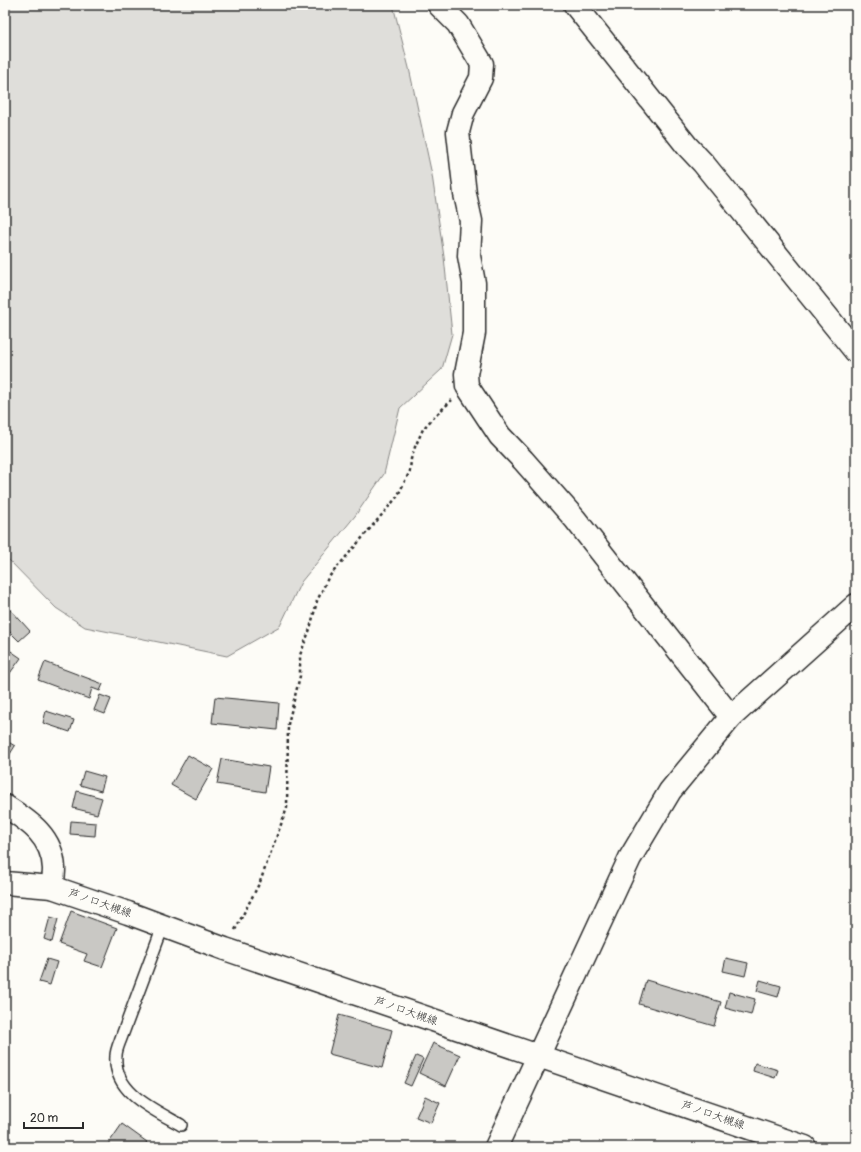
<svg xmlns="http://www.w3.org/2000/svg" width="861" height="1152" font-family="Pangolin,'Klee One',sans-serif">
  <rect width="100%" height="100%" fill="#fdfcf7"/>
  <filter id="ink" filterUnits="userSpaceOnUse"><feTurbulence type="fractalNoise" baseFrequency=".025" numOctaves="2"/><feDisplacementMap in="SourceGraphic" scale="8" xChannelSelector="R" yChannelSelector="G"/><feConvolveMatrix kernelMatrix="1 2 1 2 8 2 1 2 1" color-interpolation-filters="sRGB"/></filter>
  <g filter="url(#ink)">
    <path fill="#dfdeda" stroke="#858482" d="M5,5H393L409,68L432,175L444,257L452,334L442,369L400,408L384,474L355,516L301,582L280,626L227,656L85,627L56,608L5,556Z"/>
    <path fill="#c9c8c4" stroke="#2b2b2b" d="M11,610L30,631L19,641L5,627V616Z
      M5,647L21,658L5,680Z
      M45,662L103,684L100,691L92,688L89,699L38,680Z
      M100,695L111,699L105,714L94,710Z
      M215,697L279,703L277,730L212,723Z
      M46,711L74,720L70,732L43,723Z
      M5,740L15,746L5,762Z
      M188,755L213,769L196,799L171,785Z
      M222,759L269,767L265,792L217,784Z
      M84,771L105,777L101,791L80,785Z
      M77,791L102,798L97,814L73,808Z
      M71,821L96,823L95,836L70,834Z
      M71,911L117,928L102,967L84,961L87,954L59,944Z
      M50,917L58,919L52,942L44,939Z
      M726,958L748,963L745,976L723,971Z
      M47,959L57,962L50,985L39,982Z
      M646,980L721,1002L714,1026L639,1004Z
      M760,980L781,986L778,997L757,991Z
      M729,992L755,999L751,1015L725,1008Z
      M339,1015L392,1030L382,1068L329,1054Z
      M433,1043L460,1055L446,1086L419,1073Z
      M416,1056L423,1059L411,1086L404,1083Z
      M755,1063L778,1070L775,1078L753,1071Z
      M425,1096L440,1103L431,1123L416,1117Z
      M122,1124L147,1142L143,1147H106Z"/>
    <g fill="none" stroke-linecap="round" stroke-linejoin="round">
      <g stroke="#2b2b2b" stroke-width="14">
        <path id="lane" d="M163,926L120,1041C118,1046 116,1051 116,1056C113,1093 155,1110 181,1125"/>
      </g>
      <g stroke="#2b2b2b" stroke-width="25">
        <path id="street" d="M439,5L458,24L482,64L481,78L463,113L458,132L465,194L471,221L469,256L474,283V333L466,374L467,386L500,436L523,460L575,519L731,717
          M575,5L687,146L703,163L856,352
          M5,806C29,821 53,837 54,869C54,875 53,881 52,887"/>
      </g>
      <g stroke="#2b2b2b" stroke-width="25">
        <path id="secondary" d="M5,883L52,887L128,913L225,949L805,1147
          M496,1147L630,858L670,791L731,717L856,605"/>
      </g>
      <path stroke="#2b2b2b" stroke-width="2.5" stroke-dasharray="3 3" stroke-linecap="butt" d="M235,930L260,882L287,808L288,724L300,676V655L310,629L317,601L328,578L397,497L410,471L411,459L415,447L423,429L434,417L452,400"/>
      <use href="#lane" stroke="#fdfcf7" stroke-width="11"/>
      <use href="#street" stroke="#fdfcf7" stroke-width="22"/>
      <use href="#secondary" stroke="#fdfcf7" stroke-width="22"/>
    </g>
  </g>
  <g text-anchor="middle" dominant-baseline="central" stroke-width="3" stroke-linejoin="round" paint-order="stroke">
    <g font-size="11" fill="#2b2b2b" stroke="#fdfcf7">
      <text transform="translate(100 903) rotate(19)">芦ノ口大槻線</text>
      <text transform="translate(406 1011) rotate(19)">芦ノ口大槻線</text>
      <text transform="translate(713 1115) rotate(19)">芦ノ口大槻線</text>
    </g>
  </g>
  <rect width="861" height="1152" fill="none" stroke="#fdfcf7" stroke-width="20"/>
  <rect x="10" y="10" width="841" height="1132" fill="none" stroke="#2b2b2b" stroke-width="1.5" filter="url(#ink)"/>
  <path d="M24 1122v6h59v-6" fill="none" stroke="#2b2b2b" stroke-width="2"/>
  <text x="30" y="1122" font-size="12" fill="#2b2b2b" stroke="#fdfcf7" stroke-width="3" paint-order="stroke">20 m</text>
</svg>
